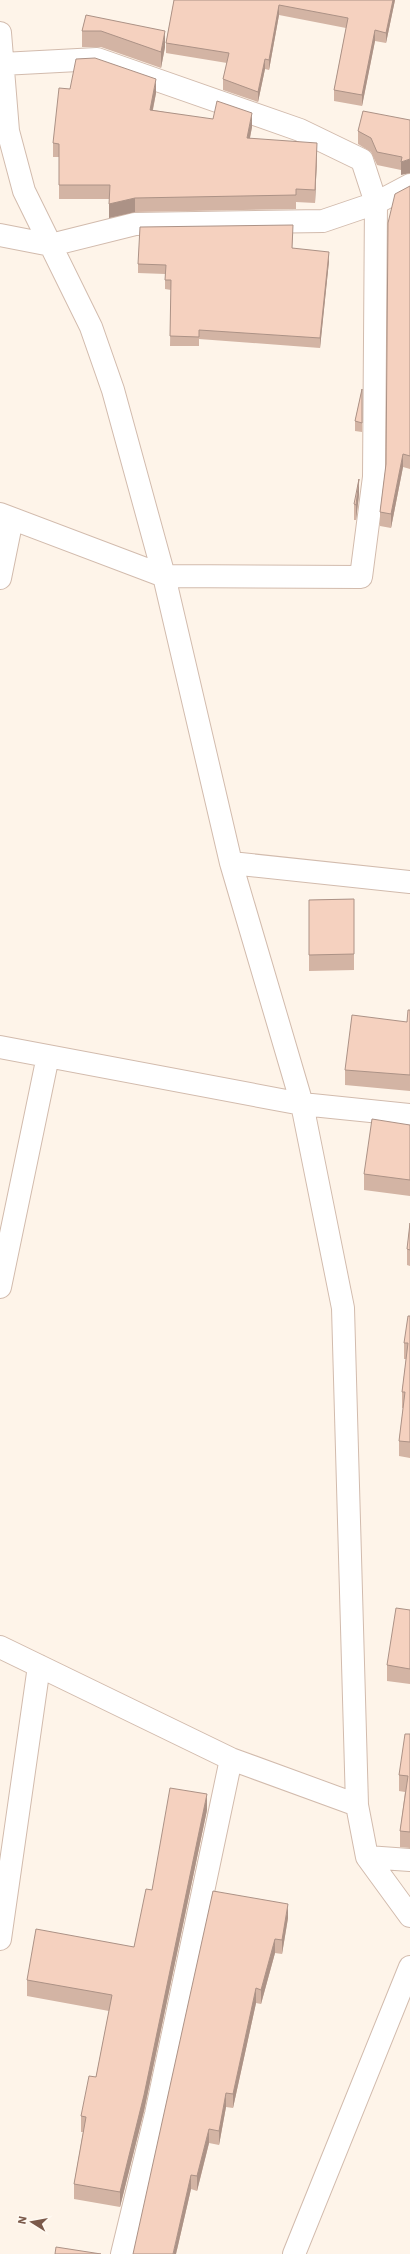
<svg xmlns="http://www.w3.org/2000/svg" width="410" height="2254" font-family="'IBM Plex Sans',sans-serif">
  <rect width="100%" height="100%" fill="#fef4e9"/>
  <g fill="none" stroke-linecap="round" stroke-linejoin="round">
    <g stroke="#d2bbad" stroke-width="24">
      <path id="minor" d="M0,33L8,131L24,191L91,327L113,390L164,576L231,863L302,1104L343,1308L357,1805L367,1857L410,1916
        M0,235L51,245L135,224L323,221L376,203L410,185
        M0,514L164,576L361,577L374,477L376,203L362,160L300,130L97,59L2,64
        M0,578L12,519
        M231,863L410,882
        M0,1047L302,1104L410,1115
        M0,1287L48,1056
        M0,1647L231,1759L357,1805
        M367,1857L410,1860
        M0,1939L39,1666
        M122,2254L156,2114L231,1759
        M294,2254L410,1967"/>
    </g>
    <use href="#minor" stroke="#fff" stroke-width="22"/>
  </g>
  <path fill="#d3b4a4" d="M174,0H395L386,43L375,41L362,106L334,101V90L346,28L279,15L269,70L265,69L258,102L223,90V79L227,63L166,53V43Z
    M86,15L165,47L161,68L101,47H82V31Z
    M70,89L156,93L153,110L252,127L250,138L317,157L315,203L296,202V209L135,212L109,218V199H59V157H53V143Z
    M410,120L401,175V170L377,165L371,152L358,144V131Z
    M410,186V469L403,467L391,528L380,526V512L386,464Z
    M293,234L292,248L329,261L320,348L199,339V346H170L171,290L165,289V274L138,273V264Z
    M362,389V432L355,431V421Z
    M359,495L356,520H354V504Z
    M354,899V970L309,971V900Z
    M410,1010V1091L345,1085V1070L407,1022Z
    M410,1125V1196L364,1190V1174Z
    M410,1223V1266L407,1265V1249Z
    M410,1316V1458L399,1456V1441L403,1408H402V1392L406,1359H404V1343Z
    M410,1610V1684L387,1681V1665Z
    M410,1734V1848L400,1847V1831L405,1792L399,1791V1775Z
    M207,1810L144,2111L120,2207L74,2199V2184L83,2132H81V2116L96,2077L109,2011L27,1996V1980L134,1947L152,1890Z
    M213,1891L288,1918L282,1954L275,1953L261,2004L256,2003L233,2108L226,2107L219,2145L209,2143L197,2191L191,2189L176,2254Z"/>
  <path fill="#ac9286" d="M393,0H395L386,43V33Z
    M279,5V15L269,70V60Z
    M375,30V41L362,106V95Z
    M165,31V47L161,68V52Z
    M265,59V69L258,102V92Z
    M156,79V93L150,123V110Z
    M252,113V127L247,152V138Z
    M317,143V157L315,203V190Z
    M410,159V173L401,175V162Z
    M135,198V212L109,218V204Z
    M329,252V261L320,348V338Z
    M403,454V467L391,528V514Z
    M359,479V495L356,520V505Z
    M207,1794V1810L144,2111L120,2207V2192Z
    M288,1904V1918L282,1954V1940Z
    M275,1939V1953L261,2004V1990Z
    M256,1988V2003L233,2108V2094Z
    M226,2093V2107L219,2145V2131Z
    M209,2129V2143L197,2191V2176Z
    M191,2175V2189L176,2254H173Z"/>
  <path fill="#f5d1bf" stroke="#ac9286" d="M174,0H393L386,33L375,30L362,95L334,90L348,18L279,5L269,60L265,59L258,92L223,79L229,53L166,43Z
    M86,15L165,31L161,52L101,31H82Z
    M95,58L156,79L150,110L213,119L217,101L252,113L247,138L317,143L315,190L296,189V195L135,198L109,204L110,185H59V144L53,143L59,88L70,89L76,59Z
    M363,111L410,120V159L401,162L402,157L377,152L371,138L358,131Z
    M410,186V456L403,454L391,514L380,512L386,464L388,223L395,194Z
    M293,225L292,248L329,252L320,338L199,330V337L170,336L171,280H165L166,265L138,264L140,227Z
    M362,389V423L355,421Z
    M359,479L356,505L354,504Z
    M354,899V954L309,955V900Z
    M408,1010H410V1075L345,1070L352,1015L407,1022Z
    M372,1119L410,1125V1180L364,1174Z
    M410,1223V1250L407,1249Z
    M408,1316H410V1442L399,1441L405,1392H402L408,1343H404Z
    M396,1608L410,1610V1669L387,1665Z
    M405,1734H410V1832L400,1831L408,1776L399,1775Z
    M170,1788L207,1794L144,2095L120,2192L74,2184L86,2117L81,2116L89,2076L96,2077L112,1995L27,1980L36,1929L134,1947L146,1889L152,1890Z
    M213,1891L288,1904L282,1940L275,1939L261,1990L256,1988L233,2094L226,2093L219,2131L209,2129L197,2176L191,2175L173,2254H133Z
    M56,2247L101,2254H55Z"/>
  <g transform="translate(32 2222) rotate(281)" stroke="#fff9f1" stroke-width="3" paint-order="stroke">
  <path d="M0-3L7 15L0 10L-7 15Z" fill="#7b594a"/>
  <text y="-6" font-size="11" font-weight="bold" text-anchor="middle" fill="#7b594a">N</text>
  </g>
</svg>
